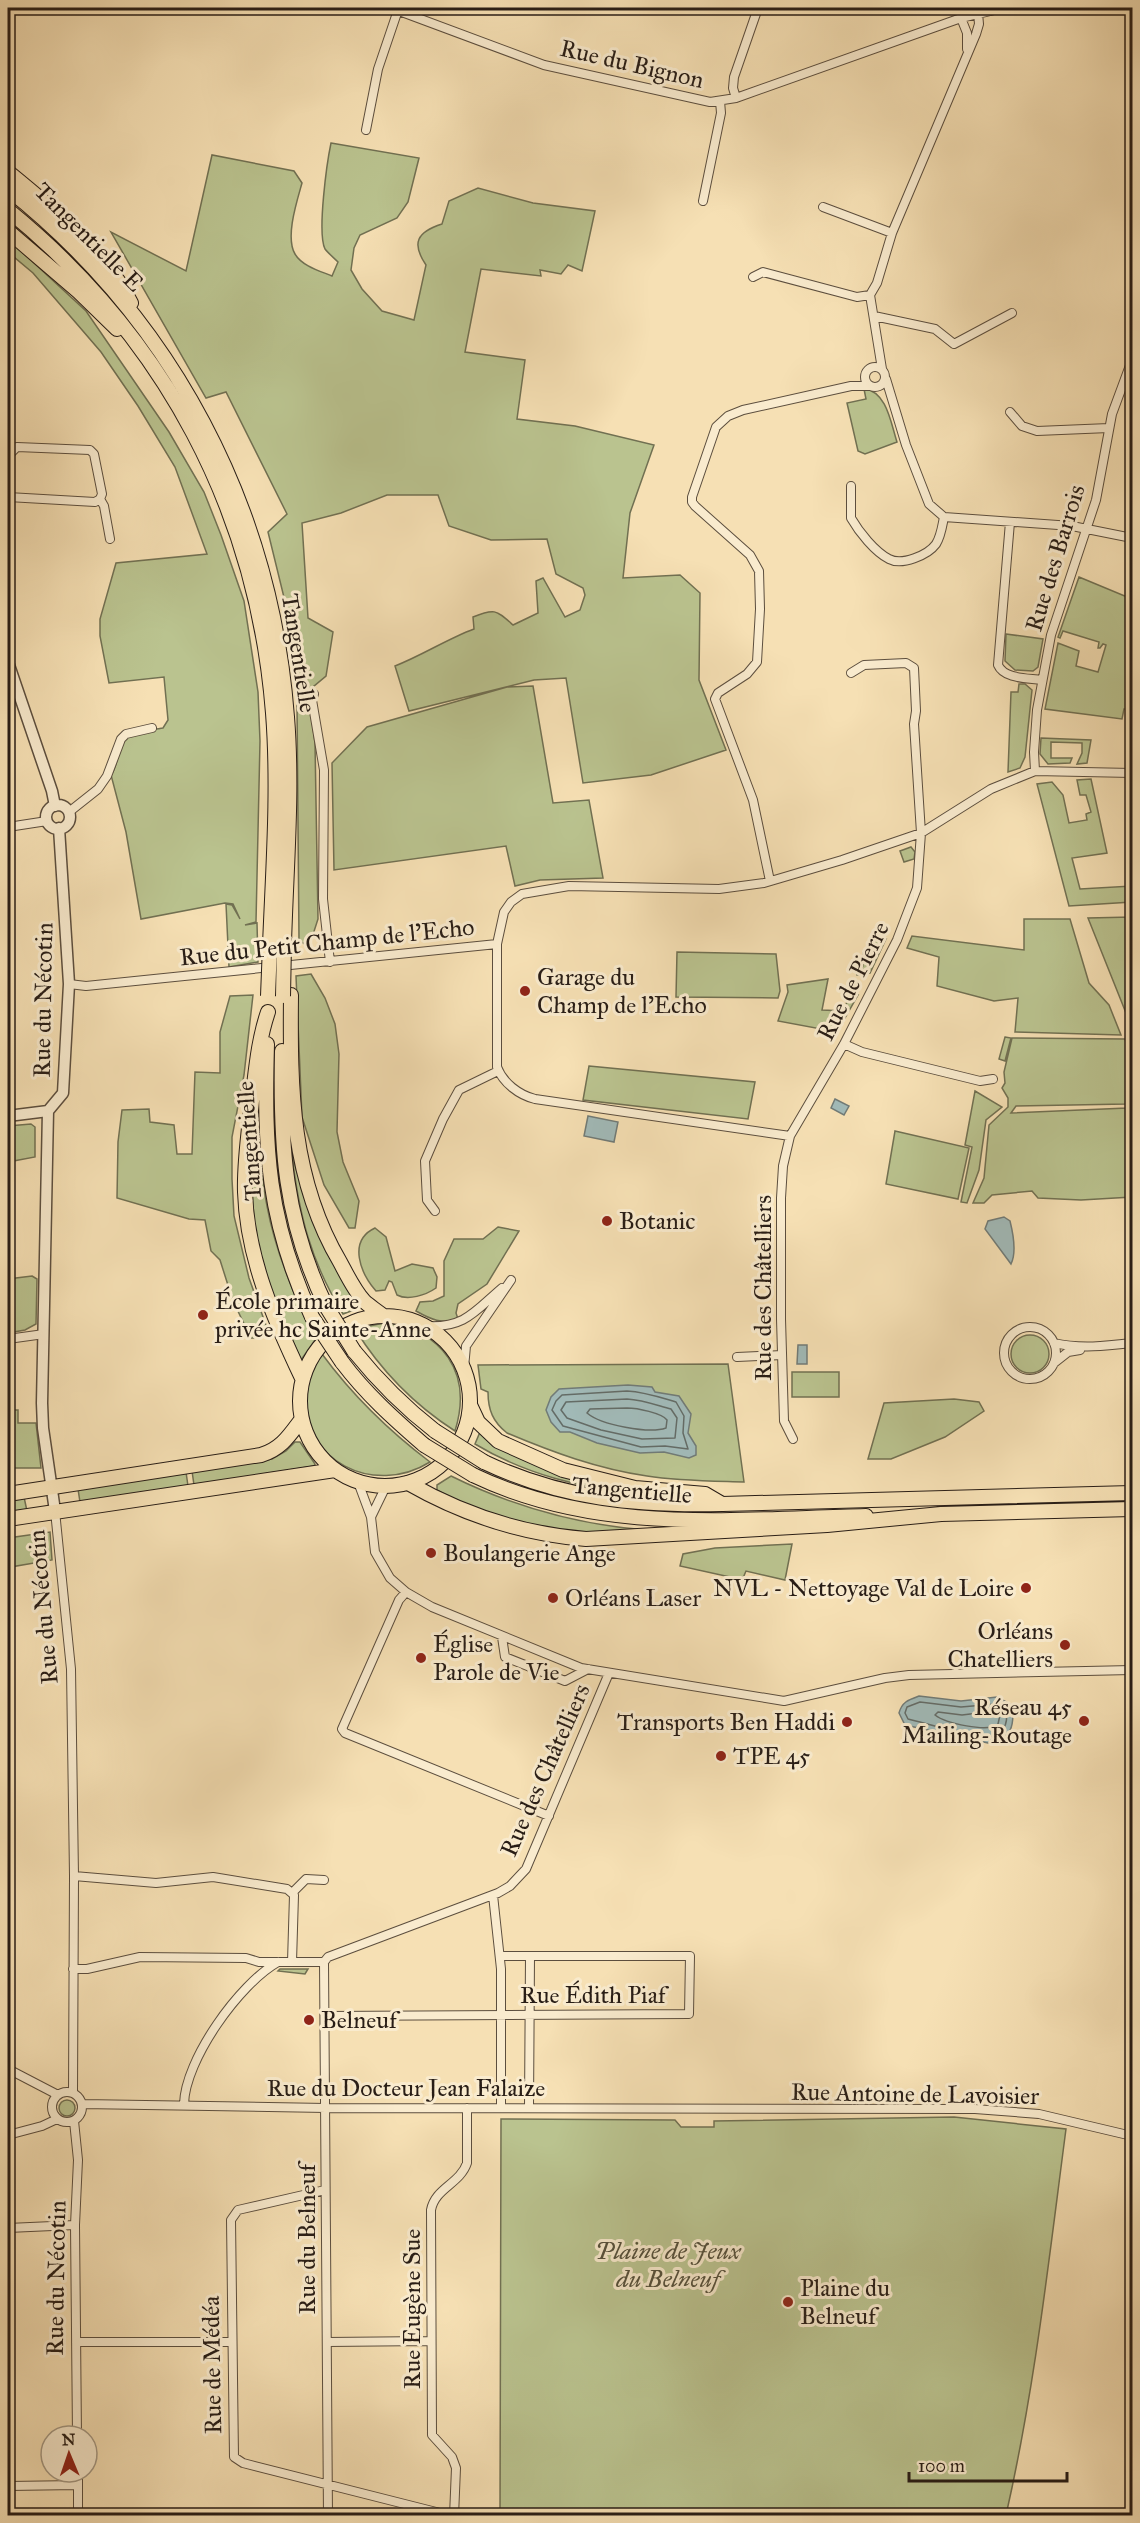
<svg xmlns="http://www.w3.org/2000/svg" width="1140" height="2523" font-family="'IM FELL Great Primer',serif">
  <rect width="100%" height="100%" fill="#f6e0b4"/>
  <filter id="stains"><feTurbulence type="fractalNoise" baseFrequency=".00333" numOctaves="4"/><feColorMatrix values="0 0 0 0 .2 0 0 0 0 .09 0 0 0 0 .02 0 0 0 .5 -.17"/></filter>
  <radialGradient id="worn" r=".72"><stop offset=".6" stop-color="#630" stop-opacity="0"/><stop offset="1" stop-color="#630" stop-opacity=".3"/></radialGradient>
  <path fill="#bac38f" stroke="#717052" stroke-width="1.5" d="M331,143L419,158L408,202L397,218L360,235L354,248L351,270L362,289L382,311L414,320L426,265C411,243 417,232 442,224L449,201L478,188L533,203L595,211L582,271L568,265L561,274L540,270L541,276L481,269L465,352L525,360L517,419L575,426L654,445L630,513L623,578L680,575L700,593L699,680L726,750L651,775L583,783L566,678L534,680L409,711L395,666C423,655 447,639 474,629L473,617C495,608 496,610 513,625L538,613L536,581L543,578L565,617L580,610L585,595L583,588L556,574L547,539L491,540L449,526L438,495H387L341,513L302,523L308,618L333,632L326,676L313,687L310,705L315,743L318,919L309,947L299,940L297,703L292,630L268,532L287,514L226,392L206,398L111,232L186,271L212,155L294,171L302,183C297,201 285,237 295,254C302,266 320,271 332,276L338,262C334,258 328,253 325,249C317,233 327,162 331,143Z
    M8,239L86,311L169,432L204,492L221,535L244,601L258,692L260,741L256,922L245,925L257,923L258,962L229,967L226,904L232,905L240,919L233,904L225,903L141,919L126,832L111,775C120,764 116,742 129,735C137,730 153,730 163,728L168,720L164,677L109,683L100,636V619L116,563L207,554L175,467L138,406L101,352L33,273L8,252Z
    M864,389C887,391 891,424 897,442L865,454L858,451L847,403L866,399Z
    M1079,577L1132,599V701L1129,709H1124L1122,719L1045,709L1058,643L1079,651L1076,666L1098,672L1106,645L1103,644L1100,648H1098L1099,642L1063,631L1060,638L1058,637Z
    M1006,634L1043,639L1038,667L1033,671L1015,670L1005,661Z
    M1019,684H1025L1032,690L1025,757L1020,768L1008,772L1011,692H1018Z
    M533,686L553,803L589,800L603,878L540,880L515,886L506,846L334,870L332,763L367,727L507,687Z
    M1041,738L1091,740L1087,763L1077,764L1082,753V743L1051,742V758H1072L1070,763L1048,764L1040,754Z
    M1091,779L1107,853L1072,858L1080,889L1132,886V902L1069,906L1037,784L1052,782L1063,795L1069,823L1087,820L1086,814L1091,812L1086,795H1080L1077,780Z
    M911,847L915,852L914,859L904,862L900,851Z
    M1132,917V1028L1088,918Z
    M1024,919H1070L1089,983L1109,1005L1121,1035L1015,1032L1018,998L994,1001L937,986L939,957L907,948L912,936L1024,950Z
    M886,939L870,973L857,975V970L863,966V952L868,948L870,942Z
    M677,952L776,954L780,991L778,998L676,997Z
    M311,974L325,998L335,1024L339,1054L337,1132L343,1162L359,1201L355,1228H349L324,1185L302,1117L296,976Z
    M828,979L822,1010L845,1011L848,995H858L837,1032L778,1021L788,992L787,985Z
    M253,995L244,1075L232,1137V1179L234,1216L249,1278L267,1328L261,1338H251L233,1301L220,1260L211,1251L205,1220L189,1219L117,1198L118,1142L122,1110L149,1109L150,1122L174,1125L177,1154H192L195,1072L220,1073V1032L230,996Z
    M1005,1037L1011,1038L1005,1061L999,1059Z
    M1012,1038L1125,1039C1134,1066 1134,1077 1126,1104L1016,1106L1011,1113L1127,1108L1132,1093V1197L1081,1200L1038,1198L1032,1191L992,1195L984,1203H973L984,1178L989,1125L1008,1107V1098L1002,1088L1005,1083L1004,1072Z
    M589,1066L755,1082L748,1119L583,1100Z
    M975,1091L1002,1107L986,1120L979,1170L967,1203L961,1202L972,1147L965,1145Z
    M254,1120C263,1147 261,1178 267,1206C276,1254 295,1297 315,1340L301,1360C280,1313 256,1263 251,1212C248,1182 251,1150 254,1120Z
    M31,1124L35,1127V1157L8,1162V1126Z
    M895,1131L969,1148L958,1199L886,1184Z
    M292,1155C307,1210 331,1258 359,1308L343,1314C311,1262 299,1215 292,1155Z
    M498,1227L519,1231L487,1284L458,1304L456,1313L458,1319C443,1325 430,1319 416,1311L420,1302L433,1301L444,1296V1261L454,1239H483Z
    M375,1228L386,1237L395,1271L412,1264L433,1268L437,1277L436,1288C426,1295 408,1301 397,1295L392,1282L389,1281L385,1290L376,1291C361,1274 347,1241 375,1228Z
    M32,1276L37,1279L36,1324L25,1330L8,1333V1279Z
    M384,1323C443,1330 473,1373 455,1431C413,1404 381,1371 355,1329Z
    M1011 1354a19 19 0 1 1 38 0a19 19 0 1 1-38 0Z
    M322,1354C353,1396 389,1431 430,1462C374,1497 300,1461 307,1393C308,1378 312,1365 322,1354Z
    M728,1364L744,1482C712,1481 679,1481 647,1476C598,1469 552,1452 507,1433C493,1422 488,1410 488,1392L481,1389L478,1365Z
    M792,1372H839V1397H792Z
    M954,1399L979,1402L984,1411L945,1437L891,1459H868L884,1403Z
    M8,1410H18V1423H36L41,1468H8Z
    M480,1432C525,1470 584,1481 640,1493C584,1490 523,1473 475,1444Z
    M295,1442H300L315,1464L314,1466L194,1485L192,1471L272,1459L286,1451Z
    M186,1472L188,1486L80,1502L78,1489Z
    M451,1476C512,1506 578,1525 647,1530C630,1531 613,1534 596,1535C544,1536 480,1516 437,1490V1485Z
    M24,1497L27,1511L8,1514V1500Z
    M50,1532L52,1560L11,1567V1614H8V1538Z
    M792,1544L785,1580L746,1571L743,1578L739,1579L680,1566L683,1554L715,1548Z
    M280,1969H308L305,1974L278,1971Z
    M59 2108a8 8 0 1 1 16 0a8 8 0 1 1-16 0Z
    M954,2117L1066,2129C1049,2258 1035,2388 1006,2515H500L501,2119L675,2120L681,2127H714V2121Z"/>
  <path fill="#a1bab8" stroke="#717b77" stroke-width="1.5" d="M835,1099L849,1106L844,1115L831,1108Z
    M588,1116L618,1122L614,1142L584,1136Z
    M1004,1217L1010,1221C1013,1233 1017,1252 1011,1264L985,1229L988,1221Z
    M798,1345H807V1364H797Z
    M628,1385L652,1387L655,1392L679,1396L691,1414L688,1433L696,1446V1455L689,1458L664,1452L640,1453L597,1443L570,1432H560L551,1422L546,1410L551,1397L559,1389Z
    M919,1696L961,1701L997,1697L1012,1705C1015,1726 1011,1740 988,1743L905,1725L899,1713C902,1702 908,1700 919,1696Z"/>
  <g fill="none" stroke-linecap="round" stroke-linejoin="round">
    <path stroke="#646c67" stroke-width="1.5" d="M627,1391C645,1392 659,1397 676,1402L684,1416L683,1433L688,1449L665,1446L641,1447L563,1426L552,1410L556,1401L562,1395Z
      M627,1399C643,1400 656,1405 671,1409L677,1418L675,1438L642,1439L601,1430L567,1418L561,1410L566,1402Z
      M627,1408C637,1408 662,1413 667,1420L666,1428C649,1434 601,1425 587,1413L590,1409Z
      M920,1702L961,1707L996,1704L1006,1709C1008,1719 1006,1732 995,1736C979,1740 926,1723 908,1719L905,1713L907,1707Z
      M995,1711L1000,1715L998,1724C988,1733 945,1723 935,1715L938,1712L962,1715Z"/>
    <g stroke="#5c4e3e" stroke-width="10">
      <path id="minor" d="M391,8L544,65L710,102L736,98L961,18L1003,8
        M961,18L967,33V49
        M736,98L733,88L734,77L758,8
        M366,130L378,69L398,10
        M703,201L721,113L720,101
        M823,207L892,233
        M753,277L763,272L857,297L870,295
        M874,316L935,329L954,344L1012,313
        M865 377a10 10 0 1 1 20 0a10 10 0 1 1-20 0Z
        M882,369L870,295L877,283L892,233L976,34L979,24L978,13
        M886,379L906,445L929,504L944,517L1072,526L1132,538
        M1010,412L1022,426L1037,431L1109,428
        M8,469L10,454L17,447L90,450L94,454L102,494L100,499L95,502L8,497
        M851,486V518C859,532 875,552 889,559C902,566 928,555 936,544C941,536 942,527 944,517
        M100,499L104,506L110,539
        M1010,522L998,665C1004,679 1028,678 1041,680
        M314,694L312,700L324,770L323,899L330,962
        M1035,771L1034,752L1037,710L1051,635L1096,500L1112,414L1132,360
        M69,812L98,789L107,776L121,739L126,734L152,728
        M8,827L47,821
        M770,881L753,800L715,699L718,693L747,674L757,662L760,609L759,571L750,555L695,506L692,502V497L716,427L728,416L743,410L851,386H870
        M497,944V1067C503,1083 519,1095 535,1099L790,1136
        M69,984L86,986L497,944L504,912L511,902L522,894L569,886L719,889L764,883L842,860L921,833L991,789L1035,771L1132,773
        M844,1044L862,1052L980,1081L993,1079
        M435,1211L427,1200L425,1161L443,1119L459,1090L498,1071
        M427,1326C465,1328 475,1311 502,1288
        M1004 1353a26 26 0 1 1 52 0a26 26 0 1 1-52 0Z
        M8,1339L44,1334
        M1054,1343C1080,1349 1106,1346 1132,1343
        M737,1357L782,1355
        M1054,1363L1068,1352L1080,1350
        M464,1368L466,1346L511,1280
        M793,1439L784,1421L781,1319V1198L783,1166L790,1136L844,1044L897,940L917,888L921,833L914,724L916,711L914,668L906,663L864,665L851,673
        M358,1482L371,1517L375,1552L390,1578L406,1592L432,1607L581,1668L784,1701L885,1678L909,1675L1132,1670
        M55,1511L71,1669L74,1876L73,2093
        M371,1517L386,1486
        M406,1592L399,1600L342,1729L345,1733L549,1816
        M502,1637L505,1657L565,1681L588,1669
        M74,1876L156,1883L213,1877L287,1889L294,1895L292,1962
        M293,1892L306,1879L324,1880
        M493,1895L501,1969V2108
        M324,1962L328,2516
        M73,1969H87L140,1957L246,1958L259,1962H324L328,1957L498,1893L510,1886L526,1869L609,1673
        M326,2016L689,2014L690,1956H501
        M8,2069L58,2095
        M52 2107a15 15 0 1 1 30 0a15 15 0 1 1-30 0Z
        M82,2104L326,2108L975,2109L1039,2114L1132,2136
        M184,2104C185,2060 239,1984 278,1962
        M529,2108L530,1956
        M74,2121L78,2160L75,2225L77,2436
        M8,2135L42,2126L57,2119
        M325,2190L238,2210L231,2220L234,2457L243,2463L452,2516
        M8,2228L75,2225
        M76,2342H231
        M327,2342L431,2341
        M8,2486L78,2485
        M78,2516V2472
        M454,2516L456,2468L452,2457L432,2435L431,2210C435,2188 460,2184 467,2163V2108"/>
    </g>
    <g stroke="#5c4e3e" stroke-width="13">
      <path id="tertiary" d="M8,662L52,791L55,806
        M46 817a12 12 0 1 1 24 0a12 12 0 1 1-24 0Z
        M8,1116L48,1111
        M55,1511L43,1428L42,1403L48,1111L63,1093L69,984L59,828"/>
    </g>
    <g stroke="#281d16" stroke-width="16">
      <path id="primary" d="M8,172C51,207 106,252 131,303
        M8,189C173,320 271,506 287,717C293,792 286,869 284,944
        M8,210C165,338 257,510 273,713C279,790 273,869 270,945
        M8,231L79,292L117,329
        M291,995C290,1089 291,1179 340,1262C347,1275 354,1290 364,1301C369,1306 376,1310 382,1315
        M268,1012C258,1041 256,1071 252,1101C249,1131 244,1162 245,1192C247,1258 274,1319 302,1378
        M267,1044C264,1149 267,1219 312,1317
        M282,1051C280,1146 284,1219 326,1306
        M300 1401a85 85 0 1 1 170 0a85 85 0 1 1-170 0Z
        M354,1351C379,1382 404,1407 435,1431
        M342,1362C366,1394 394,1419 424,1445
        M484,1462C562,1499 636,1506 722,1504
        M473,1475C598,1535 732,1519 866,1516
        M8,1494L261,1455C281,1449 289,1436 301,1420
        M8,1519L335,1470"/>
    </g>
    <g stroke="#281d16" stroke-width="16">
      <path id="trunk" d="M470,1405L478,1422L498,1441L563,1470L635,1488L705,1494L722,1504L1132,1493
        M408,1483C464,1515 522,1534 586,1539L827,1525L941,1514L1132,1509"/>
    </g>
    <use href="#minor" stroke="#f9ebce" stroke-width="8"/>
    <use href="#tertiary" stroke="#f9ebce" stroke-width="10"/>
    <use href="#primary" stroke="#f6e0b4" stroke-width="14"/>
    <use href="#trunk" stroke="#f6e0b4" stroke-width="14"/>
    <g stroke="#281d16" stroke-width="16" stroke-linecap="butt">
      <path id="primary-bridge" d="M268,996L270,945
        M283,996L284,944
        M326,1306L354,1351
        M312,1317L342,1362
        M435,1431L484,1462
        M424,1445L473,1475"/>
    </g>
    <use href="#primary-bridge" stroke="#f6e0b4" stroke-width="14"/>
  </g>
  <g fill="#8f2418" stroke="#f9ebce" stroke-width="2">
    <circle cx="525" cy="991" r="6"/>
    <circle cx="607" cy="1221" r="6"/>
    <circle cx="203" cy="1315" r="6"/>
    <circle cx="431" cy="1553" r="6"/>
    <circle cx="1026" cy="1588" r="6"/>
    <circle cx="553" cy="1598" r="6"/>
    <circle cx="1065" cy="1645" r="6"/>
    <circle cx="421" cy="1658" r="6"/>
    <circle cx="1084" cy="1721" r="6"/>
    <circle cx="847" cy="1722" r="6"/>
    <circle cx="721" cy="1756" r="6"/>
    <circle cx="309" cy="2020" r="6"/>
    <circle cx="788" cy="2302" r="6"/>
  </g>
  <g text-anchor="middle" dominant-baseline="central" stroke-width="6" stroke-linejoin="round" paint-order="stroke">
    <g font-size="24" fill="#281d16" stroke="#f9ebce">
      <text transform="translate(632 64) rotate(13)">Rue du Bignon</text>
      <text transform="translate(89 237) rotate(45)">Tangentielle E</text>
      <text transform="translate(1055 558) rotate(-73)">Rue des Barrois</text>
      <text transform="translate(299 653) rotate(81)">Tangentielle</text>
      <text transform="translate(327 942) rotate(-6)">Rue du Petit Champ de l'Echo</text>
      <text transform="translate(853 981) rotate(-63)">Rue de Pierre</text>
      <text transform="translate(43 1000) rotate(-89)">Rue du Nécotin</text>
      <text transform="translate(249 1141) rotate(-94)">Tangentielle</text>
      <text transform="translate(763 1288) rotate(-90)">Rue des Châtelliers</text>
      <text transform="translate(632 1490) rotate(5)">Tangentielle</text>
      <text transform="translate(43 1607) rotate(-95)">Rue du Nécotin</text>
      <text transform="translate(545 1770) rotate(-66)">Rue des Châtelliers</text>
      <text x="593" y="1995">Rue Édith Piaf</text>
      <text x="406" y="2088">Rue du Docteur Jean Falaize</text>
      <text transform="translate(915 2094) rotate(1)">Rue Antoine de Lavoisier</text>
      <text transform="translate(307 2239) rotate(-90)">Rue du Belneuf</text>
      <text transform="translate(56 2278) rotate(-89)">Rue du Nécotin</text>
      <text transform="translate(412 2309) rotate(-90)">Rue Eugène Sue</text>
      <text transform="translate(212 2365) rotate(-91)">Rue de Médéa</text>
    </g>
    <g font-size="24" fill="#281d16" stroke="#f9ebce" text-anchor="start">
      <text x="537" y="977">Garage du<tspan x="537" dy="28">Champ de l'Echo</tspan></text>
      <text x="619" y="1221">Botanic</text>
      <text x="215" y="1301">École primaire<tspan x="215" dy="28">privée hc Sainte-Anne</tspan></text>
      <text x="443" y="1553">Boulangerie Ange</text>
      <text x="1014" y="1588" text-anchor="end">NVL - Nettoyage Val de Loire</text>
      <text x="565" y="1598">Orléans Laser</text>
      <text x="1053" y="1631" text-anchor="end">Orléans<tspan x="1053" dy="28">Chatelliers</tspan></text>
      <text x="433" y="1644">Église<tspan x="433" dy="28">Parole de Vie</tspan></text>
      <text x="1072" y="1707" text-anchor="end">Réseau 45<tspan x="1072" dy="28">Mailing-Routage</tspan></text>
      <text x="835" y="1722" text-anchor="end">Transports Ben Haddi</text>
      <text x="733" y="1756">TPE 45</text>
      <text x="321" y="2020">Belneuf</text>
      <text x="800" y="2288">Plaine du<tspan x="800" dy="28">Belneuf</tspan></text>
    </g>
    <g font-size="24" font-style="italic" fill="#544f3a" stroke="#f9ebce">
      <text x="668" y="2251">Plaine de Jeux<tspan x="668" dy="28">du Belneuf</tspan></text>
    </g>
  </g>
  <rect width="1140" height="2523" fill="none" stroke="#f6e0b4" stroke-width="30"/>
  <rect x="9" y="9" width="1122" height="2505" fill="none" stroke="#281d16" stroke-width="3"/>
  <rect x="15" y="15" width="1110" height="2493" fill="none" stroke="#281d16" stroke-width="1.5"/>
  <g transform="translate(69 2454) rotate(358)"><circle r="28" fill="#f9ebce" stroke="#a59984" stroke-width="1.5"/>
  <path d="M0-4.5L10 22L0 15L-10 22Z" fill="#8f2418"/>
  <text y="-9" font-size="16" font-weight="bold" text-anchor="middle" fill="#281d16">N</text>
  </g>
  <path d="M909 2472v9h158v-9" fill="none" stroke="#281d16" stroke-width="3"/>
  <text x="918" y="2472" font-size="18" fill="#281d16" stroke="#f9ebce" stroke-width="4.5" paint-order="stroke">100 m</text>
  <rect width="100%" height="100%" filter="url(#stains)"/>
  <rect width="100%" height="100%" fill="url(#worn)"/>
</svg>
